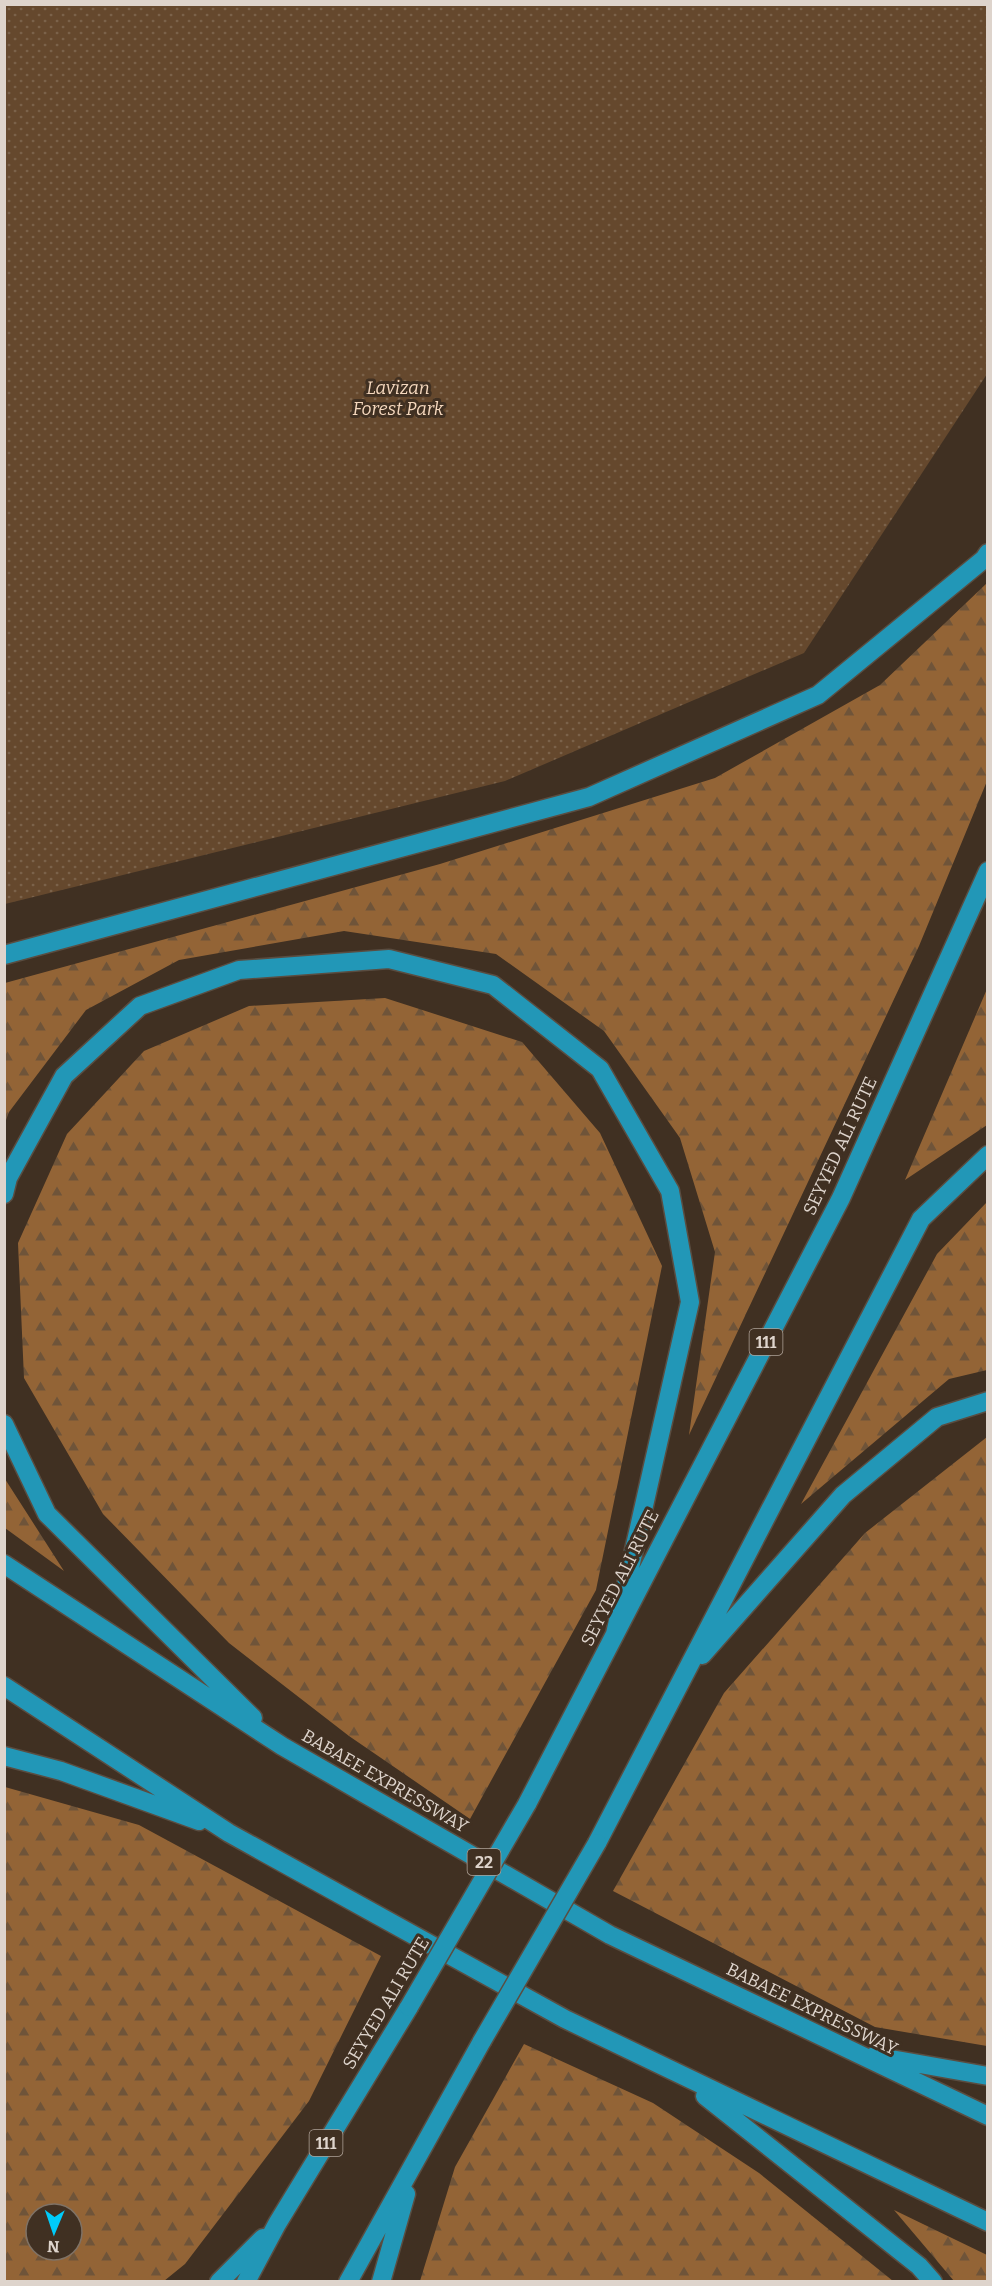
<svg xmlns="http://www.w3.org/2000/svg" width="992" height="2286" font-family="Bitter,serif">
  <defs>
    <pattern id="grass-dots" width="8" height="8" patternUnits="userSpaceOnUse" patternTransform="scale(1.5)"><rect width="8" height="8" fill="#65482d"/><path d="M2 2h.1M6 6h.1" fill="none" stroke="#7b624a" stroke-width="1.8" stroke-linecap="round"/></pattern>
    <pattern id="forest-firs" width="22" height="20" patternUnits="userSpaceOnUse" patternTransform="scale(1.5)"><rect width="22" height="20" fill="#936436"/><path d="M5 1l3.5 6h-7zM16 11l3.5 6h-7z" fill="#6f5439"/></pattern>
  </defs>
  <rect width="100%" height="100%" fill="#403022"/>
  <path fill="url(#grass-dots)" d="M4,5H987V374L804,653L505,781L5,904Z"/>
  <path fill="url(#forest-firs)" fill-rule="evenodd" d="M987,583V781L919,946L689,1435L715,1252L680,1138L604,1031L496,954L344,931L179,960L86,1010L9,1112L5,1123V983L440,864L715,778L880,685Z
    M987,989V1125L905,1180Z
    M385,998L522,1042L600,1133L662,1266L596,1590L470,1819L349,1736L229,1643L103,1514L24,1378L18,1243L67,1134L144,1051L249,1006Z
    M987,1202V1370L949,1379L801,1504L937,1254Z
    M987,1437V2046L875,2027L613,1891L724,1693L865,1533Z
    M5,1479L64,1571L5,1528Z
    M5,1787L139,1825L381,1956L309,2101L185,2264L164,2281H5ZM36,2214H72V2250H36Z
    M524,2044L653,2103L759,2173L893,2281H420L455,2167Z
    M894,2210L987,2255V2281H954Z"/>
  <g fill="none" stroke-linecap="round" stroke-linejoin="round">
    <g stroke="#5a4d41" stroke-width="21">
      <path id="highway" d="M4,955L589,797L818,695L984,559L988,553
        M4,1194L8,1178L64,1076L140,1006L239,970L389,959L493,985L600,1069L670,1191L690,1302L615,1634
        M4,1424L47,1514L253,1718
        M4,1564L282,1746L610,1935L988,2116
        M702,1655L843,1495L937,1417L988,1401
        M4,1686L229,1833L565,2019L988,2222
        M4,1756L61,1771L199,1821
        M527,1804L841,1198L988,871
        M597,1843L921,1219L988,1155
        M874,2056L988,2076
        M705,2096L919,2266L933,2282
        M219,2282L263,2238
        M246,2282L277,2224L409,2007
        M348,2282L482,2041
        M381,2282L406,2194"/>
    </g>
    <use href="#highway" stroke="#2297b7" stroke-width="18"/>
    <g stroke="#5a4d41" stroke-width="21" stroke-linecap="butt">
      <path id="highway-bridge" d="M409,2007L527,1804
        M482,2041L597,1843"/>
    </g>
    <use href="#highway-bridge" stroke="#2297b7" stroke-width="18"/>
  </g>
  <g text-anchor="middle" dominant-baseline="central" stroke-width="6" stroke-linejoin="round" paint-order="stroke">
    <g fill="#403022" stroke="#afa399" stroke-width="1.5">
      <rect x="749.5" y="1329" width="33" height="26" rx="4.5"/>
      <rect x="467.5" y="1849" width="33" height="26" rx="4.5"/>
      <rect x="309.5" y="2130" width="33" height="26" rx="4.5"/>
    </g>
    <g font-size="16" font-weight="bold" fill="#ded4cc">
      <text x="766" y="1342">111</text>
      <text x="484" y="1862">22</text>
      <text x="326" y="2143">111</text>
    </g>
    <g font-size="18" font-style="italic" fill="#f5d8be" stroke="#403022">
      <text x="398" y="388">Lavizan<tspan x="398" dy="21">Forest Park</tspan></text>
    </g>
    <g font-size="18" fill="#ded4cc" stroke="#403022">
      <text transform="translate(840 1146) rotate(-65)">SEYYED ALI RUTE</text>
      <text transform="translate(620 1578) rotate(-63)">SEYYED ALI RUTE</text>
      <text transform="translate(385 1781) rotate(30)">BABAEE EXPRESSWAY</text>
      <text transform="translate(386 2003) rotate(-59)">SEYYED ALI RUTE</text>
      <text transform="translate(812 2009) rotate(26)">BABAEE EXPRESSWAY</text>
    </g>
  </g>
  <rect width="992" height="2286" fill="none" stroke="#ded4cc" stroke-width="12"/>
  <g transform="translate(54 2232) rotate(182)"><circle r="28" fill="#403022" stroke="#7f7266" stroke-width="1.5"/>
  <path d="M0-4.5L10 22L0 15L-10 22Z" fill="#00cbf9"/>
  <text y="-9" font-size="16" font-weight="bold" text-anchor="middle" fill="#ded4cc">N</text>
  </g>
</svg>
